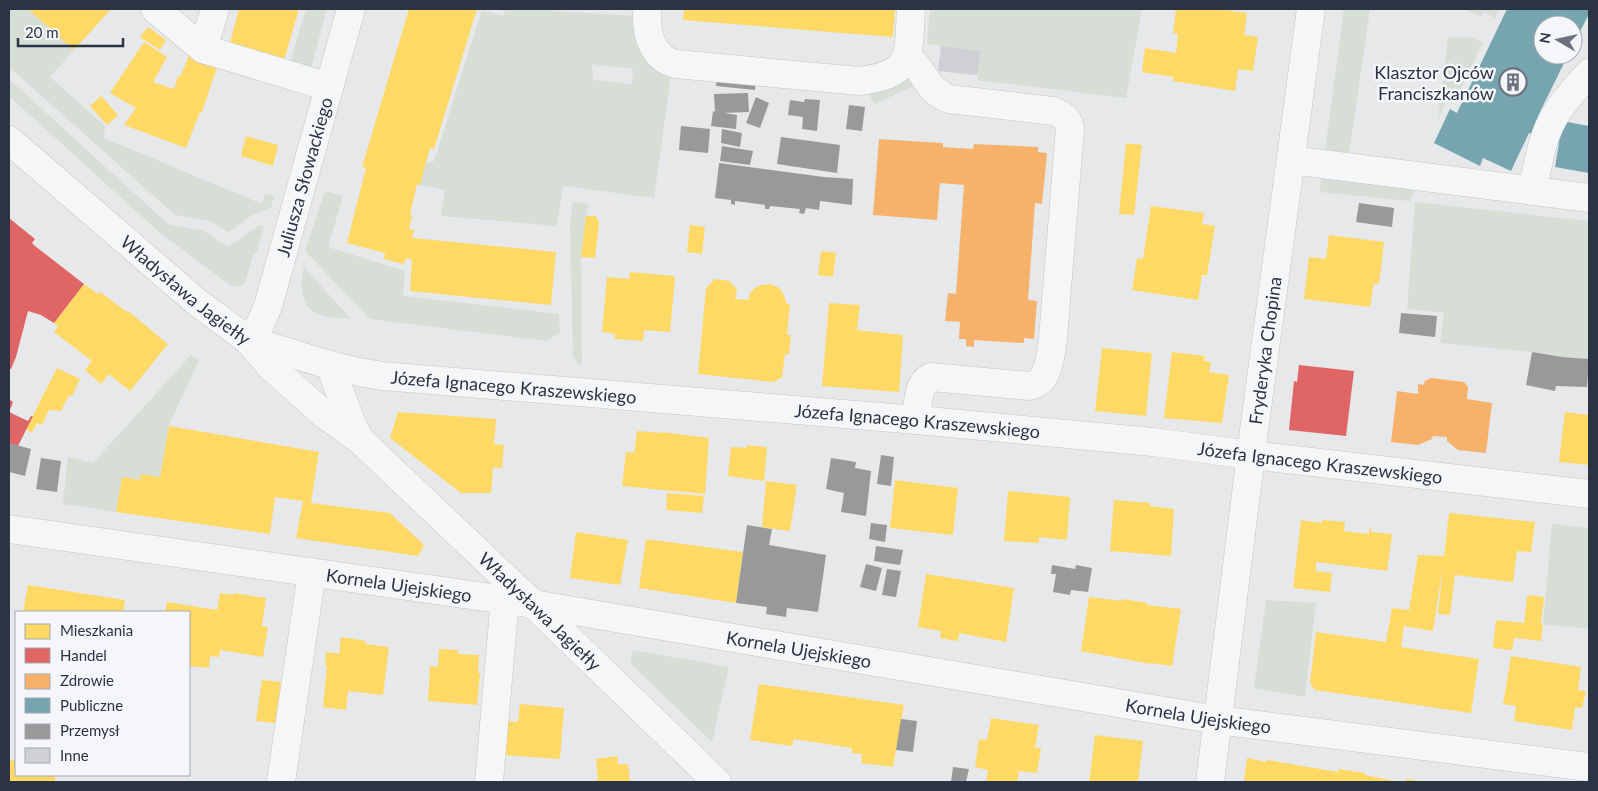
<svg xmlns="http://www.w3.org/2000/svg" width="1598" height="791" font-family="Lato,sans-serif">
  <rect width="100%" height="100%" fill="#e6e8ea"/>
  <path fill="#d6ded6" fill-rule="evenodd" d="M9,9H28L74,50L50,77L105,126L104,138L262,204L265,194L274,196L271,208L252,215L229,232L207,220L175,215L9,67Z
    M306,9H327L311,68L289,66Z
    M506,9H553L554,11L636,16L671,75L654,198L563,186L557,226L441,216L445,190L420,185L425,164L434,161L482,10L503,16ZM592,64L633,69L632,84L593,80Z
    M930,9H1142L1126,98L977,80L980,51L927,44Z
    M1344,9H1370L1349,154L1325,151Z
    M1469,9H1499L1495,18L1484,12L1481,17L1468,11Z
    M1468,37L1483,42L1454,104L1446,101L1438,120L1448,38Z
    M904,76L911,77L914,86L874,104L868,91Z
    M9,79L168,224L204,231L228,247L258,226H264L257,252L253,255L245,283L239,287L230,285L159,232L9,96Z
    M1321,177L1415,189L1410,201L1320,192Z
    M325,191L343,196L328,247L405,271L403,296L559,314L560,332L547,341L370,319L305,251Z
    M573,202L588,204L581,257L582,365L578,364L573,355L570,222Z
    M1415,202L1589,221V359L1562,357L1532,352L1440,343L1444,313L1407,309Z
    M304,267L351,319C341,318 329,318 320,315C299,308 300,284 304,267Z
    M191,355L199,360L169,425L160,477L141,474L140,480L122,477L116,512L63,504L68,457L93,463Z
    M1552,524L1589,528V629L1543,624Z
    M1266,600L1316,603L1305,697L1254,688Z
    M634,651H638L729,667L712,742L633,666C630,661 630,656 634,651Z"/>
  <path fill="#ffd966" d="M28,9H111L74,50Z
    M239,9H299L283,64L229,47Z
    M409,9H477L434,149L430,148L420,185L417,184L410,215L412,216L409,229L414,230L412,238L556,252L551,305L410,291L412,260L406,258L404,264L384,259L385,253L347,243L366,168L362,167Z
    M684,9H895L893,37L683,20Z
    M1176,9H1217L1247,13L1244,35L1258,37L1253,71L1238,69L1235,91L1173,81V77L1142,72L1145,48L1176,53L1178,34L1173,33Z
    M148,27L166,40L160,50L140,37Z
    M144,42L167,57L153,82L174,89L178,76L180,77L189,56L218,64L202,112H200L186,148L124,125L136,108L110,93Z
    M101,96L118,115L107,125L90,106Z
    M246,136L278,145L273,166L241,156Z
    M1126,143L1142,145L1134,215L1119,214Z
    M1151,206L1204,213L1202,224L1215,226L1207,275H1202L1198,300L1132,290L1137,258L1143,259Z
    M586,216H596L599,223L595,258L581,257Z
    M690,225L705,227L702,254L687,252Z
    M1329,235L1384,242L1379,284L1374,283L1370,307L1304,299L1309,257L1326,259Z
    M821,251L836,253L833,277L818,275Z
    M630,272L675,276L670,332L644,330L643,341L615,339V334L602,332L607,277L629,279Z
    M715,279L729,281L737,289L735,299L748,300L750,293L755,288L761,285L769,284L776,286L782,291L787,304H790L787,335H791L789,354H785L782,377L774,382L698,374L706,288Z
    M84,284L98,294L100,292L127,312L128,311L168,344L130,391L109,374L101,384L85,370L92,361L54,332L58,326L54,323Z
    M829,303L860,305L857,330L903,335L899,392L822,386Z
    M1102,348L1152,353L1146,416L1095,411Z
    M1172,352L1205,356L1204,361L1211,362L1209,372L1229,375L1222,423L1164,418Z
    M57,368L80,379L72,396L69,395L61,411L49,410L42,425L37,423L32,433L26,429Z
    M398,412L496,419L494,444L504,445L502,468L493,467L491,493H461L390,438Z
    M1565,412L1589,415V465L1559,462Z
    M169,426L319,452L311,503L390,513L424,545L418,556L296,538L303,501L275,497L270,534L116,512L122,477L140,480L141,474L160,477Z
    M637,431L661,433V432L709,438L705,494L622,486L626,452L634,453Z
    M747,445L767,447L764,481L728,476L731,447L747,448Z
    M895,480L958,488L953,535L890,528Z
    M766,481L797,485L790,531L762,527Z
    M1008,491L1070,497L1067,540L1039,537V543L1004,541Z
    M667,493L704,496L702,513L666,510Z
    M1114,500L1150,503V506L1174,509L1171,556L1110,551Z
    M1449,513L1535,522L1531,552L1517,551L1513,582L1455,575L1450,615L1438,614L1443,566L1433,631L1404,626L1401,647L1479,659L1471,713L1315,690L1310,683L1316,632L1386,642L1392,608L1409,610L1418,555L1444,556Z
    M1301,520L1322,523V520L1345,522L1344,531L1369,534L1370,527H1371V532L1392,534L1387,571L1316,562V571L1332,573L1330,592L1293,588Z
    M576,532L628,540L620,585L570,578Z
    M646,539L743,552L736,603L639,588Z
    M926,574L1014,588L1006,642L959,633L958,641L940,638L941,631L918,627Z
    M28,585L125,600L123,612H23Z
    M220,593L234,595V593L266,598L262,626L268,627L263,657L220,650L219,657L210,656L209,668L189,666V612H165L167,602L217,610Z
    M1529,595L1544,597L1541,624H1543L1541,641L1514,638L1512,650L1493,648L1496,620L1524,623L1527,597Z
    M1089,597L1122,601L1123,599L1147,603V605L1181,609L1172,666L1151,663V664L1081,651Z
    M341,637L366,641L365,644L389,647L383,695L348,691L346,710L323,707L327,666H325L326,652L339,654Z
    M439,649L458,650V654L479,655L478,673L480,674L477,705L428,701L430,666L438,667Z
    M1511,656L1581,667L1578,690L1586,691L1582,708L1575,707L1572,730L1514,721L1516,706L1503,704Z
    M262,680L281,682L275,723L256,721Z
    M759,684L904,705L893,767L861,763L862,754L852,753V748L794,739L792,746L750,740Z
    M520,704L564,708L560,759L504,755L507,721L518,722Z
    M991,718L1039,725L1035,748H1041L1037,773L1019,771L1017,782H986L988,770L975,767L979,739L987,740Z
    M1095,735L1143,741L1138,782H1089Z
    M617,756L618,764H628L630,782H593V781L598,780L596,759Z
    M1247,758L1266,762L1267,760L1338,772V769L1365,773V775L1400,782H1244Z
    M16,760V775H55V782H9V761Z
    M1406,779L1419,781V782H1405Z"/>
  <path fill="#e06666" d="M9,218L35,239L32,243L35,246L84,284L54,323L41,315L28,311L16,357L11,369H9Z
    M1299,365L1354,371L1346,436L1289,430L1294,381L1297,382Z
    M9,399L13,402L9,412L28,421L31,416H33L18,446L9,443Z"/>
  <path fill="#f6b26b" d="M879,139L943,143V147L973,149L974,144L1038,147V152L1047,153L1042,204L1035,203L1028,300L1037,301L1034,339L1024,338V343L974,340V347L966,346V339H959L960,322L945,321L948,293L956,294L964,185L940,183L937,220L873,215Z
    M1431,378L1464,382L1468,387L1467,399L1492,403L1486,453L1458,450L1447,441V437L1433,436L1432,439L1418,445L1391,442L1397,391L1418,394V384L1423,385L1425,381Z"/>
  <path fill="#76a5af" d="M1507,9H1589V14L1573,45V25H1543V55H1568L1538,116L1564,125L1567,122L1589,126V173L1555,167L1559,143L1529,133L1511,171L1483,158L1480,166L1434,143L1450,109L1457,113Z"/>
  <path fill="#999" d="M717,76L756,80L755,90L716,86Z
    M748,93L749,112L724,113L737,115L736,129L711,126L713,111L715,112L714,94Z
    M756,97L769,103L760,128L746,123Z
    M805,99L820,100L817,131L802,129L803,117L788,115L790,100L804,102Z
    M849,105L865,107L862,131L846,129Z
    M681,126L710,129L708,153L679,150Z
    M722,129L742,133L740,147L721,143Z
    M781,137L840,145L837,173L777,164Z
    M722,146L753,151L750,165L720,161Z
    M719,163L824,177L853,179L852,205L820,201L819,210L806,208L804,214L799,213L800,209L770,206L769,209H765V205L735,201V205L731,204V200L715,198Z
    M1359,203L1394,208L1392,227L1356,222Z
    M1401,313L1437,316L1435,337L1399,333Z
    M1532,352L1562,357L1589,359L1587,387L1556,386L1555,391L1526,385Z
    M9,443L31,449L25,476L9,472Z
    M881,455L894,457L891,486L877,484Z
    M41,458L61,461L57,492L36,489Z
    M831,458L856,462L855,468L871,471L866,516L841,512L844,493L826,489Z
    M871,523L887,525L885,542L869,539Z
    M747,525L772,529L769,545L826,555L818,612L787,608L786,617L766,614L767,607L736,603Z
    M876,546L903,550L900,565L874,561Z
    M866,564L882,568L876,591L860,587Z
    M1052,565L1075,569L1076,565L1092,568L1088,592L1071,590L1070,595L1053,592L1056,574H1051Z
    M887,569L901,571L896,597L882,595Z
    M901,719L917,721L913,752L896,750Z
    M953,767L969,769L966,782H951Z"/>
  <path fill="#ced0d3" d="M941,46L981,51L977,75L938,71Z"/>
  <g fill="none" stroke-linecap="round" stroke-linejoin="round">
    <g stroke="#c4c6c8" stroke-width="29">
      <g id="minor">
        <path d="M155,9L203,49L215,9"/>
        <path d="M647,9C646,32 651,58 676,64L859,81C914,74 908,56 911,9"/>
        <path d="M203,49L329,87"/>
        <path d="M907,57C926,70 924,89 949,99L1053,111C1063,115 1069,119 1070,129L1053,338C1052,349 1049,373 1040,381C1037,384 1032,385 1029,386L931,377C916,384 918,406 917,420"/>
        <path id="s1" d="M9,140L198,303L248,340L270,366L325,415L361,441L533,604L717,782"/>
        <path d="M1291,160L1589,198"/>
        <path d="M1532,191C1538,167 1541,140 1553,119C1562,102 1577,87 1589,73"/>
        <path id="s2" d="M248,340C293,353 337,370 383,376L917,420L1153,442L1251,455L1589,494"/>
        <path id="s3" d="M248,340L260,325L268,306L351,9"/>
        <path d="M330,366L351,422L359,438"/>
        <path id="s4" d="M9,529L533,604L1218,720L1589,767"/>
        <path d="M281,782L312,572"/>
        <path d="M489,782L505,599"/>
        <path id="s5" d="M1210,782L1253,438L1311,9"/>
      </g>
    </g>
    <use href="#minor" stroke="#f5f6f7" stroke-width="28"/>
  </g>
  <defs>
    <g id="building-ring" transform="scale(1.4375)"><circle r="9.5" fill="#f4f6f9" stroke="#6c737f" stroke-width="1.5"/><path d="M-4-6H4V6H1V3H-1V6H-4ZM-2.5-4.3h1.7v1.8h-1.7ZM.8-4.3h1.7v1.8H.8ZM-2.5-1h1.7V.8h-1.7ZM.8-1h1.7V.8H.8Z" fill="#6c737f"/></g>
  </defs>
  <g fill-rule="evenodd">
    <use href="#building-ring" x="1513" y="82"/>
  </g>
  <g text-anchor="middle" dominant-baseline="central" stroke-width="5" stroke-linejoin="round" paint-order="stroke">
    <g font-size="18" fill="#2b3445" stroke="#f4f6f9" text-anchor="end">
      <text x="1494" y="72">Klasztor Ojców<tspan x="1494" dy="21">Franciszkanów</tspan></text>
    </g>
    <g font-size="18" fill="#2b3445" stroke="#f4f6f9">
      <text stroke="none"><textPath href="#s3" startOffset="174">Juliusza Słowackiego</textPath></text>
      <text stroke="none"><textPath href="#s1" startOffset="232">Władysława Jagiełły</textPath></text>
      <text stroke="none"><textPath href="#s5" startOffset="435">Fryderyka Chopina</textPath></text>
      <text stroke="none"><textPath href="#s2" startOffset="271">Józefa Ignacego Kraszewskiego</textPath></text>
      <text stroke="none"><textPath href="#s2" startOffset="676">Józefa Ignacego Kraszewskiego</textPath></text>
      <text stroke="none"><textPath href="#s2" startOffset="1081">Józefa Ignacego Kraszewskiego</textPath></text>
      <text stroke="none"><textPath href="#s4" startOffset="394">Kornela Ujejskiego</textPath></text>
      <text stroke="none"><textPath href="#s1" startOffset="711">Władysława Jagiełły</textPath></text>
      <text stroke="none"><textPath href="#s4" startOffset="799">Kornela Ujejskiego</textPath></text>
      <text stroke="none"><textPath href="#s4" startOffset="1204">Kornela Ujejskiego</textPath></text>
    </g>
  </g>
  <rect width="1598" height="791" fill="none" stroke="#2b3445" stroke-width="20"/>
  <rect x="15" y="611" width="175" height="165" fill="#f4f6f9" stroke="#a4a8b1"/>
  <rect x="25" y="624" width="25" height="15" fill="#ffd966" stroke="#a4a8b1"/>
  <text x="60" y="636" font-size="15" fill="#2b3445">Mieszkania</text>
  <rect x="25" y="648" width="25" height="15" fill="#e06666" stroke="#a4a8b1"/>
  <text x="60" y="661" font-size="15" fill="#2b3445">Handel</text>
  <rect x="25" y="674" width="25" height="15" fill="#f6b26b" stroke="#a4a8b1"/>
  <text x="60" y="686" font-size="15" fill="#2b3445">Zdrowie</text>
  <rect x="25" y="698" width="25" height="15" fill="#76a5af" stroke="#a4a8b1"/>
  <text x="60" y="711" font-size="15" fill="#2b3445">Publiczne</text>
  <rect x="25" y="724" width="25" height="15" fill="#999999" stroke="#a4a8b1"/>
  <text x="60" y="736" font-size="15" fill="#2b3445">Przemysł</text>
  <rect x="25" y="748" width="25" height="15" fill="#ced0d3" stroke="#a4a8b1"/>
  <text x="60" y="761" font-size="15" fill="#2b3445">Inne</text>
  <g transform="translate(1558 40) rotate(279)"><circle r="24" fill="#f4f6f9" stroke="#a4a8b1"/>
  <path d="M0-4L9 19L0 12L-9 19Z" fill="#6c737f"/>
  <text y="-8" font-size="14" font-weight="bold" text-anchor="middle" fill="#2b3445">N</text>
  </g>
  <path d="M18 38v8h105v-8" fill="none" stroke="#2b3445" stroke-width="2.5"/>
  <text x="25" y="38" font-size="15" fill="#2b3445" stroke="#f4f6f9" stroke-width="4" paint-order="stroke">20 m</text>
</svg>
